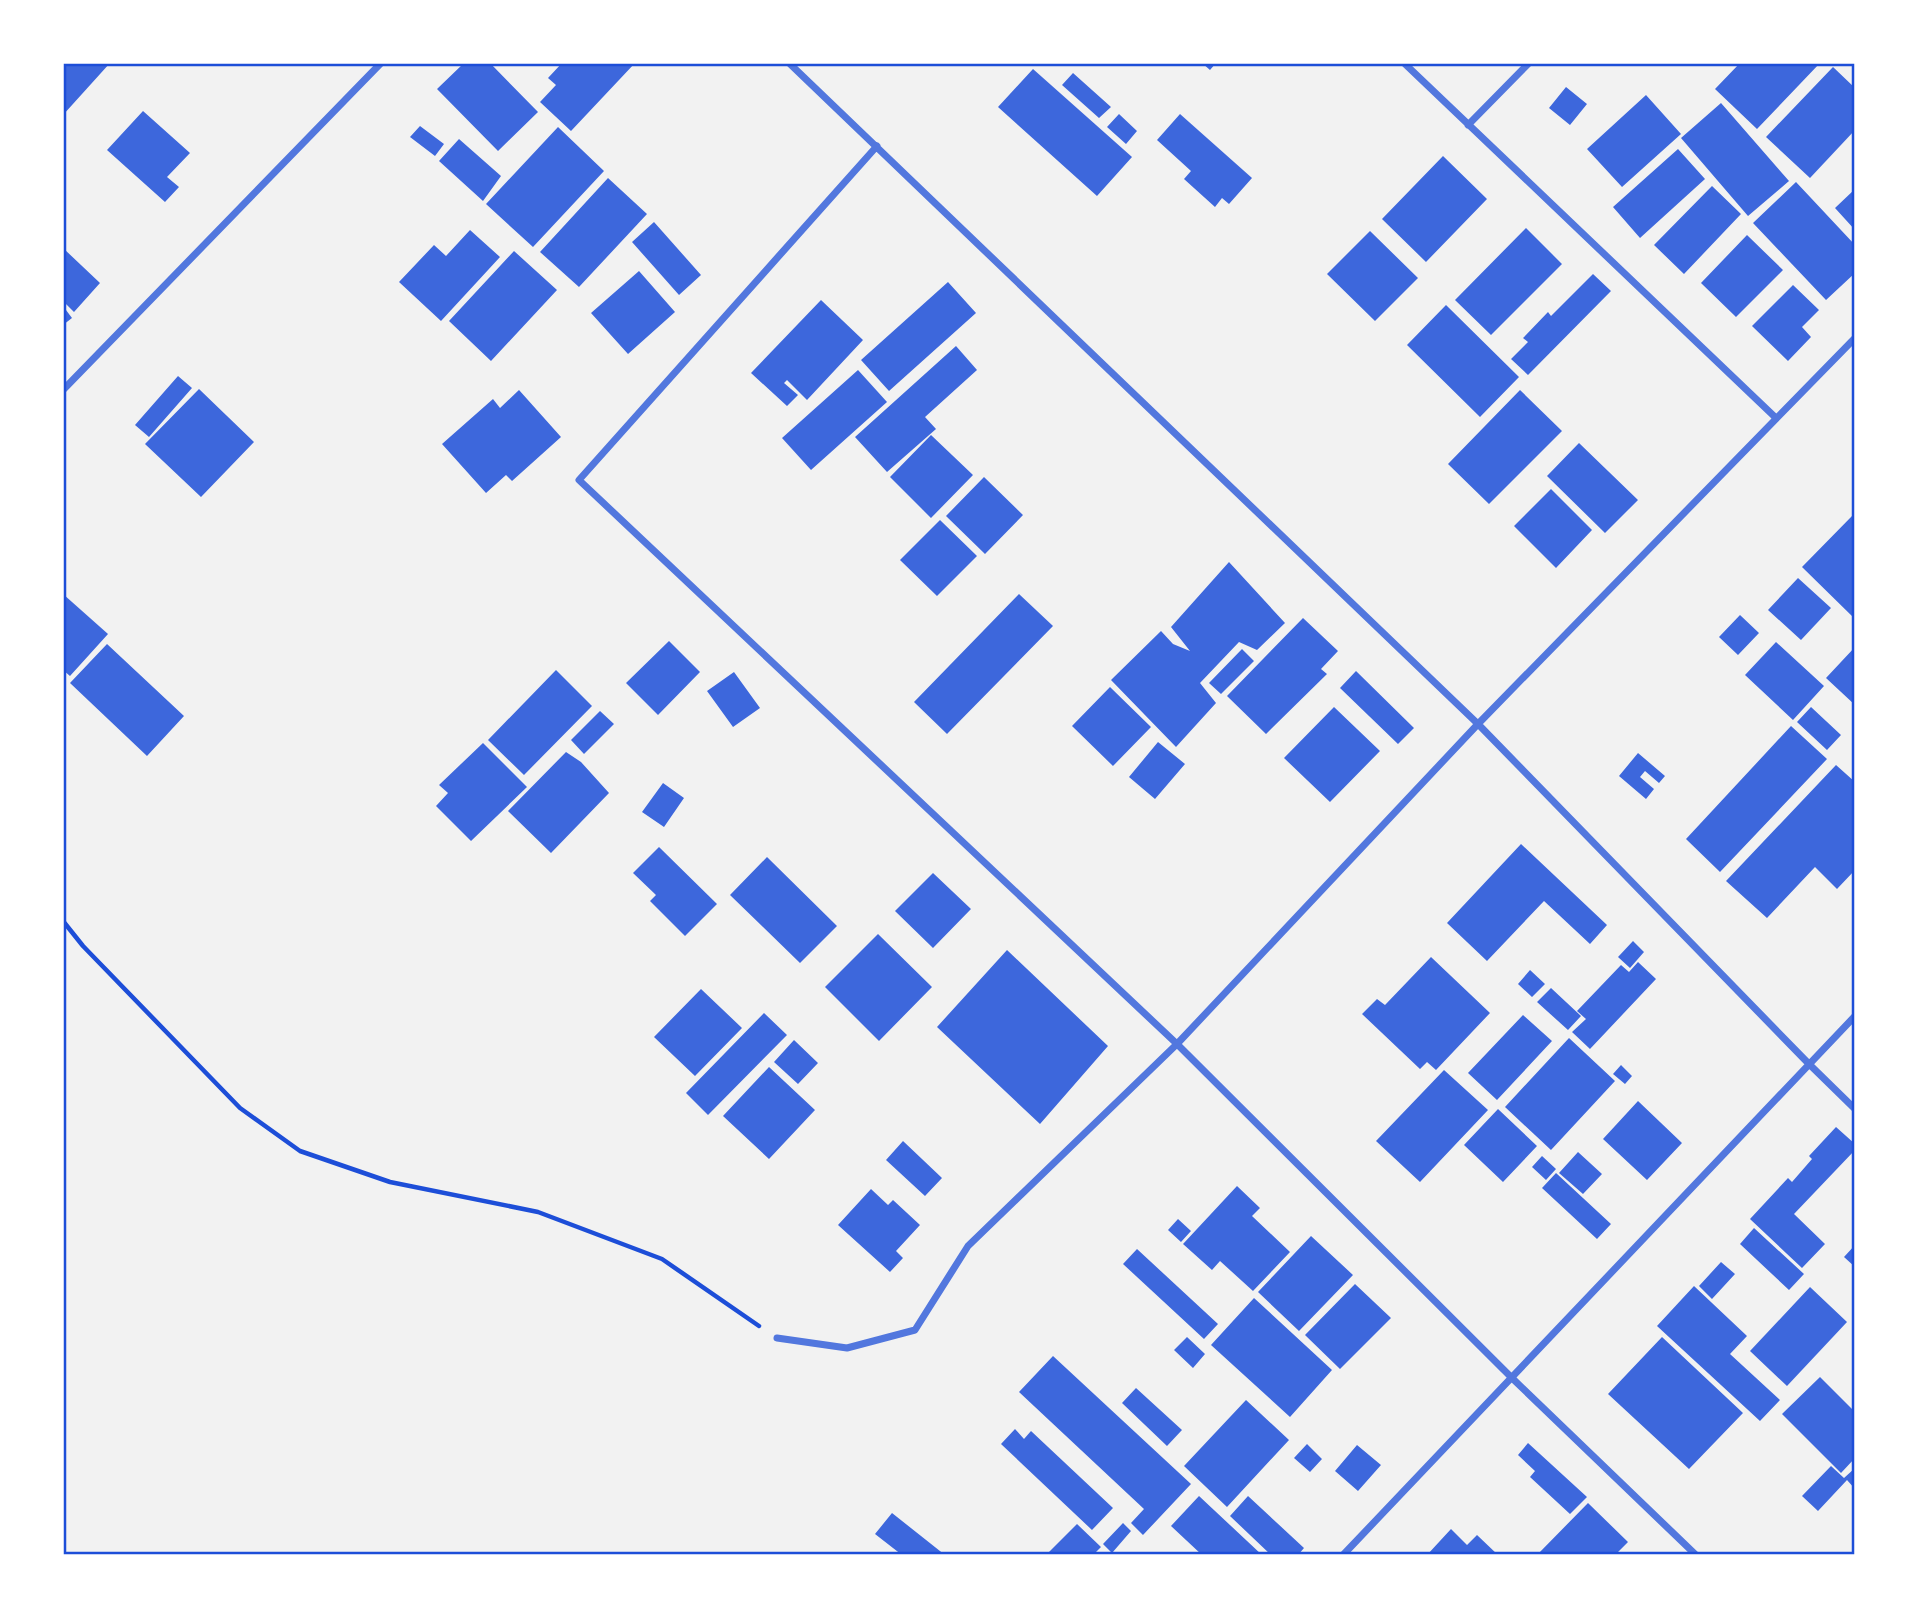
<svg xmlns="http://www.w3.org/2000/svg" width="1918" height="1618" font-family="Raleway,sans-serif">
  <rect width="100%" height="100%" fill="#f2f2f2"/>
  <path fill="#3d67dc" d="M63,63H110L63,115Z
    M464,63H490L538,112L498,151L437,89Z
    M562,63H635L571,131L540,102L556,85L548,78Z
    M1202,63H1216L1210,70Z
    M1740,63H1820L1757,129L1715,89Z
    M1833,67L1855,88V130L1810,178L1766,137Z
    M1033,69L1132,157L1097,196L998,107Z
    M1073,73L1111,107L1099,118L1062,85Z
    M1566,87L1587,104L1570,125L1549,108Z
    M1646,95L1681,134L1622,187L1587,149Z
    M1721,103L1789,181L1748,216L1681,138Z
    M143,111L190,153L167,177L179,187L165,202L107,150Z
    M1119,114L1137,131L1126,144L1107,127Z
    M1180,114L1252,178L1229,204L1222,198L1215,207L1184,179L1191,171L1157,140Z
    M420,126L444,144L435,156L410,137Z
    M558,127L604,171L533,247L486,204Z
    M459,139L501,176L483,201L439,161Z
    M1678,149L1705,179L1640,238L1613,207Z
    M1443,156L1487,199L1426,262L1382,219Z
    M608,178L647,214L579,287L540,252Z
    M1796,182L1855,245V273L1826,300L1753,223Z
    M1712,186L1741,214L1684,274L1654,245Z
    M1855,189V230L1835,208Z
    M654,222L701,275L679,295L632,242Z
    M1526,228L1562,264L1491,335L1455,300Z
    M470,230L500,257L441,321L399,282L434,245L446,256Z
    M1370,231L1418,278L1375,321L1327,274Z
    M1747,235L1783,270L1736,317L1701,283Z
    M63,248L100,283L74,312L63,301Z
    M514,251L557,290L491,361L449,321Z
    M639,271L675,312L628,354L591,313Z
    M1593,274L1611,291L1528,375L1511,359L1528,342L1523,338L1548,312L1551,316Z
    M948,282L976,313L889,391L861,360Z
    M1793,285L1819,310L1802,327L1811,337L1788,361L1752,326Z
    M821,300L863,340L807,400L787,380L784,383L798,395L787,406L751,373Z
    M1446,305L1519,377L1480,417L1407,345Z
    M63,306L72,318L63,325Z
    M956,346L977,370L925,417L936,429L887,472L855,437Z
    M858,370L887,402L811,470L782,438Z
    M178,376L192,388L149,437L135,425Z
    M199,389L254,442L201,497L145,444Z
    M519,390L561,437L512,481L506,475L486,493L442,444L493,399L500,408Z
    M1520,390L1562,431L1489,504L1448,464Z
    M931,435L973,475L931,518L890,477Z
    M1579,443L1638,500L1605,533L1547,476Z
    M984,477L1023,515L985,554L946,516Z
    M1551,489L1592,530L1556,568L1514,526Z
    M1852,516L1855,519V619L1802,567Z
    M940,520L977,556L937,596L900,560Z
    M1229,562L1285,623L1257,650L1239,642L1200,683L1216,703L1176,747L1111,680L1161,631L1173,644L1190,651L1171,627Z
    M1798,578L1831,608L1801,640L1768,610Z
    M63,594L108,634L70,676L63,670Z
    M1019,594L1053,626L947,734L914,702Z
    M1740,615L1759,633L1738,655L1719,637Z
    M1303,618L1338,651L1321,669L1327,674L1266,734L1227,696Z
    M669,641L700,672L658,715L626,683Z
    M1776,642L1824,686L1793,720L1745,675Z
    M107,644L184,716L147,756L70,683Z
    M1855,647V705L1826,678Z
    M1242,649L1254,661L1221,694L1209,683Z
    M556,670L592,706L524,775L488,740Z
    M1356,671L1414,728L1398,744L1340,688Z
    M734,672L760,708L733,727L707,691Z
    M1110,687L1151,727L1113,766L1072,726Z
    M1334,707L1380,751L1330,802L1284,758Z
    M1811,707L1841,735L1827,750L1797,722Z
    M600,711L614,724L584,754L571,740Z
    M1791,726L1827,759L1720,872L1686,839Z
    M1158,742L1185,764L1155,799L1129,777Z
    M483,743L527,787L471,841L436,806L448,793L439,785Z
    M566,752L581,762L609,793L551,853L508,811Z
    M1638,753L1665,776L1659,783L1645,771L1640,777L1654,789L1646,799L1619,776Z
    M1836,765L1855,782V870L1837,889L1815,867L1767,918L1726,881Z
    M663,783L684,798L664,827L642,812Z
    M1521,844L1607,925L1590,944L1544,901L1487,961L1447,923Z
    M659,847L717,904L685,936L650,901L656,895L633,873Z
    M767,857L837,926L800,963L730,895Z
    M933,873L971,909L933,948L895,911Z
    M878,934L932,987L879,1041L825,987Z
    M1633,941L1644,952L1630,968L1618,957Z
    M1007,950L1108,1046L1040,1124L937,1027Z
    M1431,957L1490,1013L1436,1070L1427,1062L1420,1069L1362,1014L1377,999L1385,1005Z
    M1638,962L1656,979L1590,1049L1572,1032L1586,1019L1577,1011L1621,965L1629,972Z
    M1530,970L1545,984L1532,997L1518,984Z
    M1551,988L1581,1016L1568,1030L1537,1002Z
    M701,989L742,1028L695,1076L654,1037Z
    M764,1013L787,1035L708,1115L686,1093Z
    M1523,1015L1552,1041L1497,1100L1468,1073Z
    M1569,1038L1615,1081L1551,1150L1505,1107Z
    M794,1040L818,1063L798,1084L774,1062Z
    M1621,1065L1632,1076L1625,1084L1613,1074Z
    M769,1067L815,1110L769,1159L723,1116Z
    M1444,1070L1488,1110L1420,1182L1376,1141Z
    M1638,1101L1682,1143L1647,1180L1603,1139Z
    M1498,1109L1537,1146L1503,1182L1464,1145Z
    M1836,1127L1855,1144V1150L1794,1214L1825,1244L1802,1268L1750,1219L1788,1178L1792,1182L1812,1159L1809,1156Z
    M903,1141L942,1178L925,1196L886,1160Z
    M1578,1152L1602,1174L1583,1194L1559,1173Z
    M1542,1156L1556,1169L1546,1180L1532,1167Z
    M1556,1173L1611,1224L1597,1239L1542,1188Z
    M1237,1186L1260,1208L1252,1216L1290,1252L1253,1291L1220,1261L1212,1270L1183,1244Z
    M871,1189L888,1205L893,1200L920,1225L896,1251L903,1258L890,1272L838,1225Z
    M1178,1219L1191,1231L1181,1242L1168,1230Z
    M1754,1228L1804,1274L1789,1290L1740,1244Z
    M1311,1236L1353,1275L1299,1331L1258,1292Z
    M1855,1245V1267L1844,1257Z
    M1137,1249L1218,1324L1204,1339L1123,1264Z
    M1721,1262L1735,1274L1712,1299L1699,1286Z
    M1355,1284L1391,1318L1340,1369L1305,1335Z
    M1694,1286L1747,1336L1730,1354L1780,1400L1760,1421L1657,1326Z
    M1810,1287L1847,1322L1787,1386L1750,1351Z
    M1254,1298L1332,1370L1290,1417L1211,1345Z
    M1187,1337L1205,1354L1193,1368L1174,1350Z
    M1662,1337L1743,1413L1689,1469L1608,1394Z
    M1053,1356L1191,1484L1143,1535L1131,1523L1144,1509L1019,1392Z
    M1820,1377L1855,1412V1458L1841,1473L1782,1414Z
    M1136,1388L1182,1430L1167,1446L1122,1403Z
    M1246,1400L1289,1440L1227,1507L1184,1466Z
    M1015,1429L1024,1439L1031,1431L1113,1508L1092,1530L1001,1444Z
    M1528,1443L1587,1497L1570,1514L1530,1477L1535,1471L1518,1455Z
    M1307,1444L1322,1459L1310,1472L1294,1458Z
    M1357,1445L1381,1465L1358,1491L1335,1471Z
    M1831,1466L1844,1478L1855,1468V1489L1847,1480L1818,1511L1802,1496Z
    M1199,1496L1262,1555H1202L1171,1526Z
    M1248,1496L1304,1548L1298,1555H1271L1230,1516Z
    M1588,1503L1628,1542L1615,1555H1537Z
    M892,1513L945,1555H902L875,1534Z
    M1123,1523L1131,1531L1112,1553L1103,1544Z
    M1077,1524L1101,1547L1093,1555H1046Z
    M1451,1529L1467,1545L1477,1535L1498,1555H1427Z"/>
  <g fill="none" stroke-linecap="round" stroke-linejoin="round">
    <path stroke="#1d4ed8" stroke-width="4.5" d="M63,921L83,946L240,1108L300,1151L390,1182L538,1212L662,1259L759,1326"/>
    <path stroke="#5277de" stroke-width="7" d="M789,63L1478,724L1809,1064L1855,1109
      M1404,63L1776,418
      M1468,125L1529,63
      M877,146L579,480L1177,1044L1513,1379L1696,1555
      M63,390L381,63
      M777,1338L847,1348L915,1330L968,1246L1177,1044L1478,724L1855,338
      M1343,1555L1855,1016"/>
  </g>
  <rect width="1918" height="1618" fill="none" stroke="#ffffff" stroke-width="130"/>
  <rect x="65" y="65" width="1788" height="1488" fill="none" stroke="#1d4ed8" stroke-width="2.5"/>
</svg>
